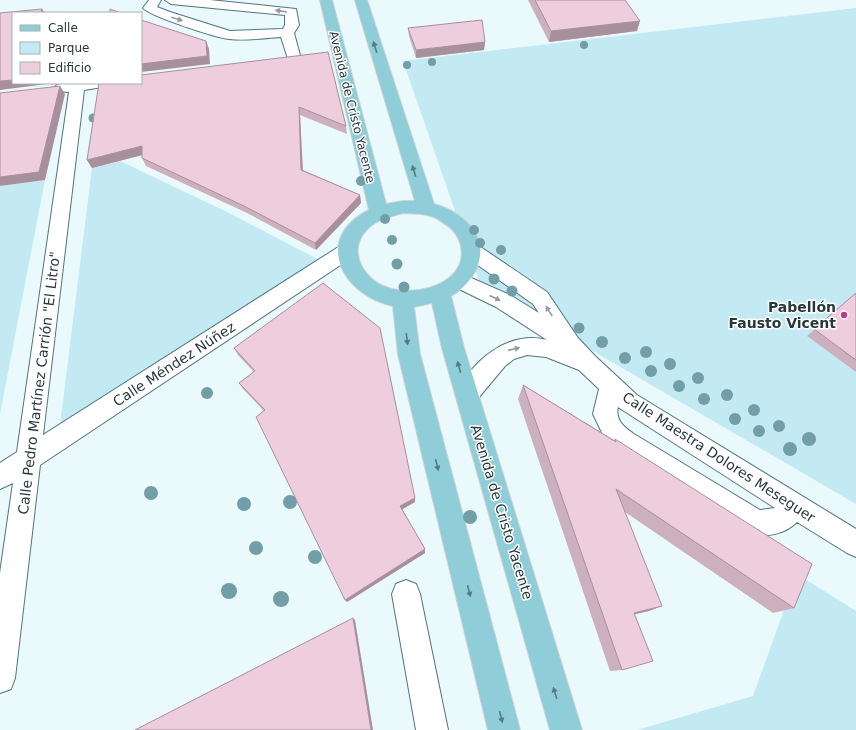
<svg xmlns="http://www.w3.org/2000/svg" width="856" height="730" font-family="'DejaVu Sans',sans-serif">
  <rect width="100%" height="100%" fill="#e9f9fc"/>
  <path fill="#c3eaf3" d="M856,8V504L481,286L403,61Z
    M120,161L227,212L325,263L60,425L92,168Z
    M45,180L0,414V186Z
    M797,574L856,611V730H637L753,696Z"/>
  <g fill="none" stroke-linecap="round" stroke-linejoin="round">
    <g stroke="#50747d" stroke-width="2">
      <path id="minor" d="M149,0H161L157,7L170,12L230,31L283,29L285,25V15L171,4L165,0H210L296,9L299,25L294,33L301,59L299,62H289L281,37C264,38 246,41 229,39C217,38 149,16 143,8Z
        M62,83H111L109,86L84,90L43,435L340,246L347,244L354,246L357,251L354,256L40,465L15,678L11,689L0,693V573L13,483L0,489V463L17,452L69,92L57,91L54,88L57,85Z
        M472,244L479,246L547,292L578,338L595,356L637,395L856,529V557L847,553L797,522C785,534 765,539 749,532L618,450L606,441L593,414L599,389L579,370L546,357L527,355L514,359L505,366L475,402L467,405L459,402L456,395C471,361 508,330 547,340L496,307L453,286L450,281L453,276L460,273L510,295L539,313L533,304L465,256L462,251L465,246ZM618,407L621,409L775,508L760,510L634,434C624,427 615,420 618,407Z
        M406,580L416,584L420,594L448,730H416L392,594L396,584Z"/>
    </g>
    <g stroke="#cfd3d4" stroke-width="2">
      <path id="major" d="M320,0H332L386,204L403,201H415L355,0H367L434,204C466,213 494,241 473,275C467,284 460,291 451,296L464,348L582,730H550L442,348L432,303L414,307L420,354L520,730H488L398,354L393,306C342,295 312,239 369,210ZM403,213C412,214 422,213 430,216C437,217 443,223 448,226C455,231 459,238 461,246C470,289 398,303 372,279C353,262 352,238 375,223C383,218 393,216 403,213Z"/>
    </g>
    <use href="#minor" fill="#fff" fill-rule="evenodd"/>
    <use href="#major" fill="#8fcdd9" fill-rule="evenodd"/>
  </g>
  <g fill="#729ea7">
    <circle cx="584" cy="45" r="4"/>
    <circle cx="432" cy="62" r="4"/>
    <circle cx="407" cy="65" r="4"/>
    <circle cx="93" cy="118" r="4.5"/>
    <circle cx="361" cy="181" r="5"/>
    <circle cx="385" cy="219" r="5"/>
    <circle cx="474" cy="230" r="5"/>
    <circle cx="392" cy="240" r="5"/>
    <circle cx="480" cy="243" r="5"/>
    <circle cx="501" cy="250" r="5"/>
    <circle cx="397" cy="264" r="5.5"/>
    <circle cx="494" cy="279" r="5.5"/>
    <circle cx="404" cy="287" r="5.5"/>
    <circle cx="512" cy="291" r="5.5"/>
    <circle cx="579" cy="328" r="5.5"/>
    <circle cx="602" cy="342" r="6"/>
    <circle cx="646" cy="352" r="6"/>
    <circle cx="625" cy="358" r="6"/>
    <circle cx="670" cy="364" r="6"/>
    <circle cx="651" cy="371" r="6"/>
    <circle cx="698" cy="378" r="6"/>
    <circle cx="679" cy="386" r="6"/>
    <circle cx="207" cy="393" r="6"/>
    <circle cx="727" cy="395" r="6"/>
    <circle cx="704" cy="399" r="6"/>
    <circle cx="754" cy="410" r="6"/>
    <circle cx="735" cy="419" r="6"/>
    <circle cx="779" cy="426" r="6"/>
    <circle cx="759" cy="431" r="6"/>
    <circle cx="809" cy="439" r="7"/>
    <circle cx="790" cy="449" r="7"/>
    <circle cx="151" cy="493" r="7"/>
    <circle cx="290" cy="502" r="7"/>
    <circle cx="244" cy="504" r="7"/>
    <circle cx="470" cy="517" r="7"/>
    <circle cx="256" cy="548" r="7"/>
    <circle cx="315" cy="557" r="7"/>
    <circle cx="229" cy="591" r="8"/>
    <circle cx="281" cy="599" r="8"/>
  </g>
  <path fill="#cdb0be" d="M528,0H625L637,31L549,42Z
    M408,28L485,42L484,50L416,58L409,36Z
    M328,52L346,126L347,134L300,115L303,170L360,195L361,203L316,250L247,213L146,166L142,158V155L92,168L87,160Z
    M856,293V372L807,336Z
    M234,348L415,502L402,509L425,549V553L347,602L264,411L243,389L239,383L254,372L238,355Z
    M523,385L614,440L615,439L794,608L773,613L625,512L649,611L634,614L622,670L610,671L518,399Z"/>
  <path fill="#a7909b" d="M42,9L45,13H41Z
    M640,21L637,31L549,42L551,31Z
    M206,41L209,49L210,64L141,72V64Z
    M485,42L484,50L416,58V50Z
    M13,80V83H55L0,90V81Z
    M60,86L65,94L45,180L0,186V177Z
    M299,107L300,115L303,177L301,170Z
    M142,146L146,154L92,168L87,160Z
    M360,195L361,203L316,250L315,243Z
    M415,498V502L401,510L400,506Z
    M425,549V553L347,602L345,600Z
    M662,606L649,611L622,617L634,613Z
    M353,618L355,620L373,730H371Z"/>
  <path fill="#eecddd" stroke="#a7909b" d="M535,0H625L640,21L551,31Z
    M42,9L41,13H13V80L0,81V13Z
    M110,9L121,13H110Z
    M141,20L206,41L207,56L141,64Z
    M482,20L485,42L416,50L408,28Z
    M328,52L346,126L299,107L301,170L360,195L315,243L244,206L142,158V146L87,160L99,83H141V75Z
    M60,86L39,172L0,177V93Z
    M323,283L380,328L415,498L400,506L425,549L345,600L256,417L265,410L239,383L255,371L234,348Z
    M856,293V360L814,329Z
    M523,385L616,442L615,439L812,564L794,608L616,489L662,606L634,613L653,661L622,670Z
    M353,618L371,730H135Z"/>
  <defs><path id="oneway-solid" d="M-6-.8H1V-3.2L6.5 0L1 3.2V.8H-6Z"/></defs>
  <g fill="#939b9c">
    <use href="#oneway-solid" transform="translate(281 11) rotate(-171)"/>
    <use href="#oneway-solid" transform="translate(177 19) rotate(17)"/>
    <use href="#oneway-solid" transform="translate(495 298) rotate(25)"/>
    <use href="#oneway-solid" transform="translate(549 311) rotate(-123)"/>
    <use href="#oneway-solid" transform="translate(514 349) rotate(-13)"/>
  </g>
  <g fill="#567a82">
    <use href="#oneway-solid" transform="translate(375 47) rotate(-107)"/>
    <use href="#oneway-solid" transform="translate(414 171) rotate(-107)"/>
    <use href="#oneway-solid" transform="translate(407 339) rotate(83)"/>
    <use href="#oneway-solid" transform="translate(459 367) rotate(-106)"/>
    <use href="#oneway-solid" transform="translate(437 465) rotate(76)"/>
    <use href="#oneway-solid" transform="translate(469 591) rotate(76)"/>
    <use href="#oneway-solid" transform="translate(555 693) rotate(-107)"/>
    <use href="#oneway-solid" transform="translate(501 717) rotate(76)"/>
  </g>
  <circle fill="#bb3d8a" stroke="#fff" stroke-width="1.5" cx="844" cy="315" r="4"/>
  <g text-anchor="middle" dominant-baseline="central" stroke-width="3" stroke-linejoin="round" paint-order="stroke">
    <g font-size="12" fill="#27373a" stroke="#fff">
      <text transform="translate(352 107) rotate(76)">Avenida de Cristo Yacente</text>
    </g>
    <g font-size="14" font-weight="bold" fill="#27373a" stroke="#fff" text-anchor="end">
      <text x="836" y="307">Pabellón<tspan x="836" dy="16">Fausto Vicent</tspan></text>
    </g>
    <g font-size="14" fill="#27373a" stroke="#fff">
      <text transform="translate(174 364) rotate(-33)">Calle Méndez Núñez</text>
      <text transform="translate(39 383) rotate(-83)">Calle Pedro Martínez Carrión "El Litro"</text>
      <text transform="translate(719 457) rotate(33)">Calle Maestra Dolores Meseguer</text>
      <text transform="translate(502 512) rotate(73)">Avenida de Cristo Yacente</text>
    </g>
  </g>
  <rect x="12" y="12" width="130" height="72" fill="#ffffff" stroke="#a9afb0"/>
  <rect x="20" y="25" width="20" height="6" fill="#8fcdd9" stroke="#a9afb0"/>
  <text x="48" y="32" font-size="12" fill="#27373a">Calle</text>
  <rect x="20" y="42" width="20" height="12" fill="#c3eaf3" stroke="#a9afb0"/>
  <text x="48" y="52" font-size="12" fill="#27373a">Parque</text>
  <rect x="20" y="62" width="20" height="12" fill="#eecddd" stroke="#a9afb0"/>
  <text x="48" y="72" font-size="12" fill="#27373a">Edificio</text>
</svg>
